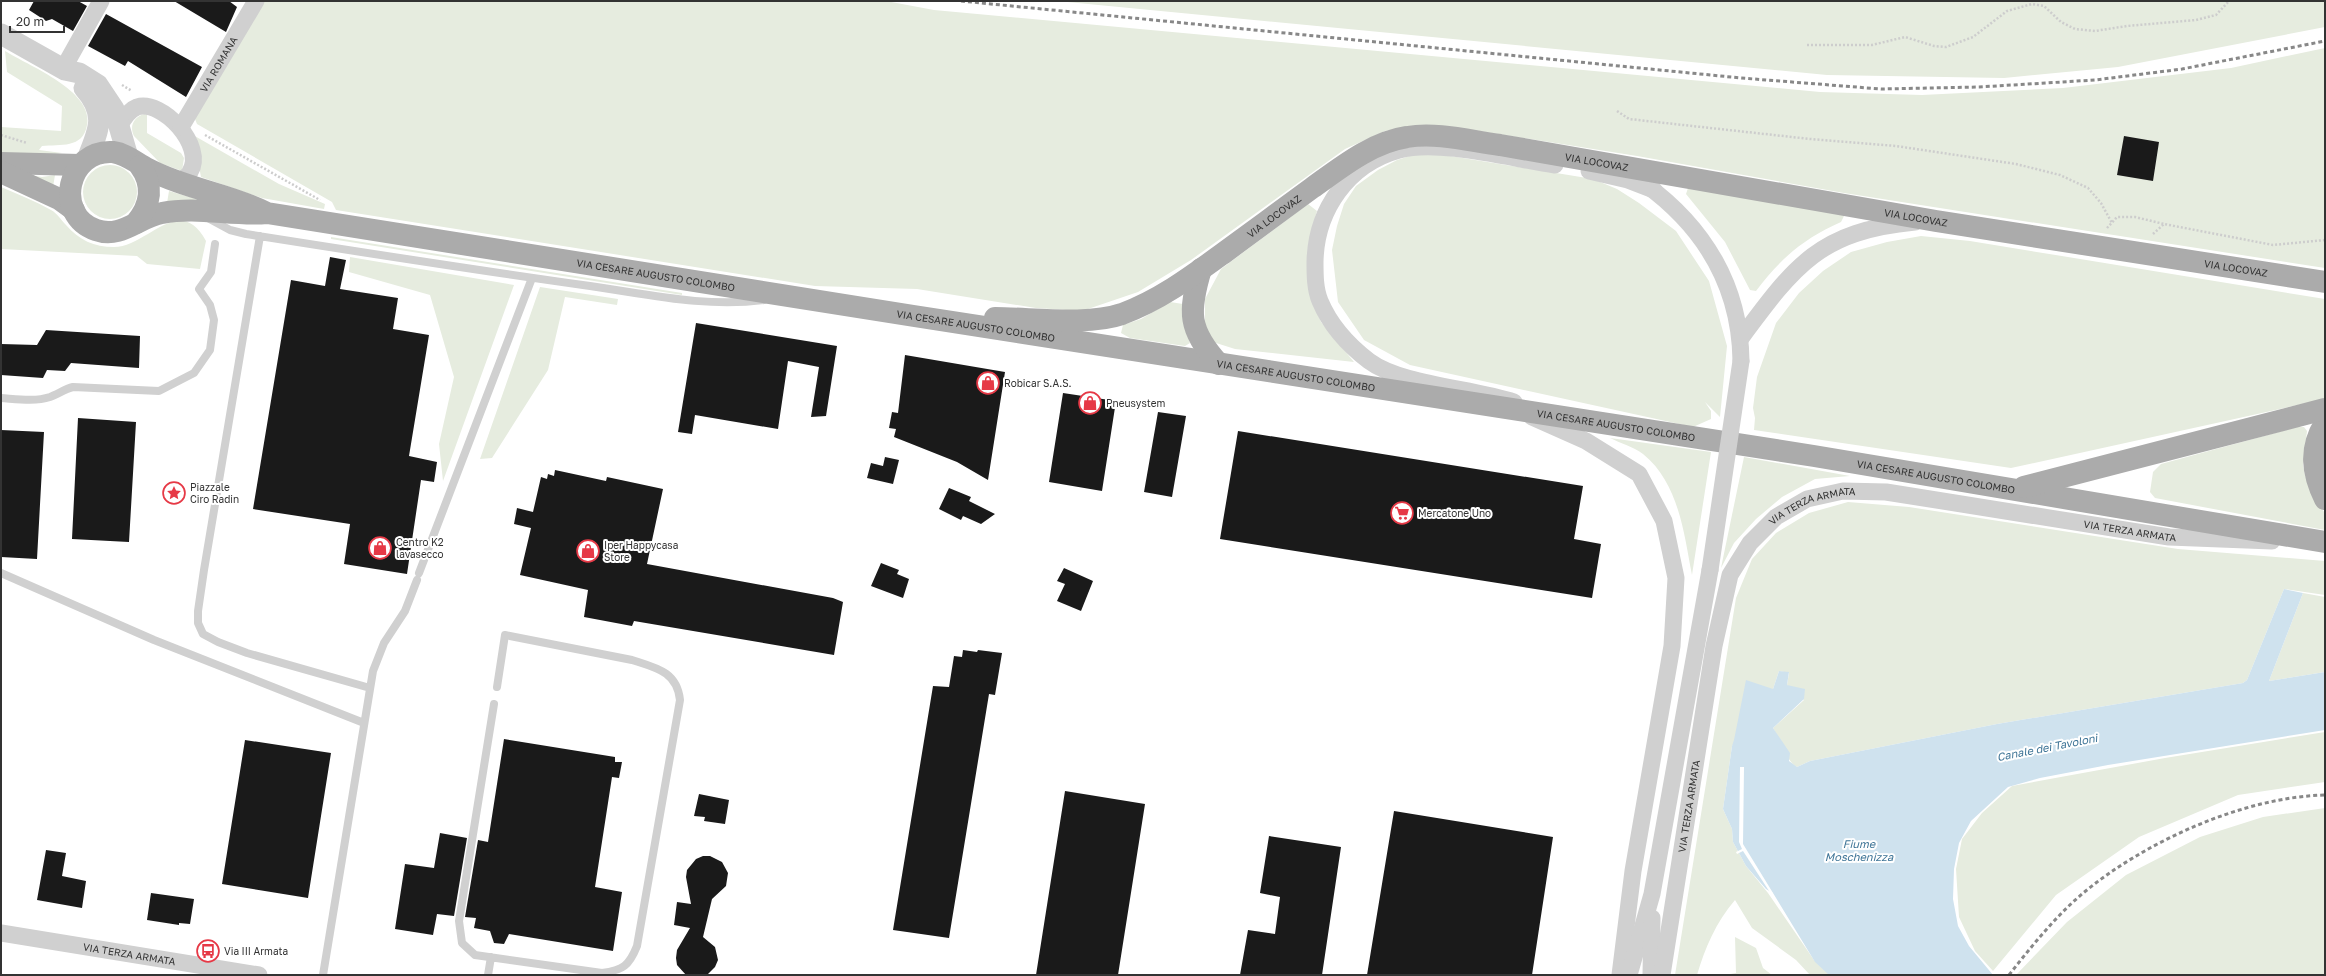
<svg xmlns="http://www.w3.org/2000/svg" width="2326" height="976" font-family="'Golos Text',sans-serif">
  <rect width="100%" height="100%" fill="#fff"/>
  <path fill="#e6ecdf" d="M262,1H886L934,10L1820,92L1922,95L2063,88L2231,68L2325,48V268L1844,193L1637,156L1479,131L1418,125L1385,131L1345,149L1191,260L1138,292L1082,311L1036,308L917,289L815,286L336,210L332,202L197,124L193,114Z
    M1057,1H2325V27L2118,67L2004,78L1827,75Z
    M5,51C29,66 94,91 87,125C83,149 60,144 42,146L39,150L62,153L48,155L1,154V127L61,131L62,106L7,72Z
    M144,114L147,115V133L181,153L184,158L182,171L160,163L134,136C129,126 134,117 144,114Z
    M193,135L279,184L325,204L324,209L262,198L201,177Z
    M1438,154L1593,179L1617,189L1639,203L1676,231L1709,281L1727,346L1720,417L1705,402L1711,411V419L1693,427L1410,365L1364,340L1338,302L1332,250L1337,226L1344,204L1356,186L1378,170L1397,160L1413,155Z
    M83 192a27 27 0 1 1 54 0a27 27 0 1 1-54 0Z
    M23,174L42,177L55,175L53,187Z
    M1,187C17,194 35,201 51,210C57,213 61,220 66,225C79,240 94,247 114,247C147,247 180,192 206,241L200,269L147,264L137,256L1,249Z
    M1688,188L1844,211V216L1841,222C1803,239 1781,258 1756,291L1750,290L1725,242L1686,194Z
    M169,191L200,200L167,203Z
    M1308,204L1317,211L1313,225L1311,298L1321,322L1354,362L1235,349L1213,342L1205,331V299L1221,269Z
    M1921,236L1970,241L2325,299V399L2011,468L1754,430L1755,418L1753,408L1757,377L1776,323L1799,293L1823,271L1851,252L1887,242Z
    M331,237L682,293V295L331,239Z
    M350,257L514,285L443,481L439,444L454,377L430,295L349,272Z
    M540,287L618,299L617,305L565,297L548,370L492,458L480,459Z
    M1170,302L1183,304L1185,329L1190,343L1185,346L1130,338L1121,333L1123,325L1141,319Z
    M2297,427H2304L2307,431L2303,465L2305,475L2315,501L2325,513V530L2155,498L2150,492L2153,472L2161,464Z
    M1610,438L1711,452L1692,575C1684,534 1679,483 1643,454C1634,447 1620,443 1610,438Z
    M1744,457L1850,476L1815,479L1782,497L1756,519L1734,543L1721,568Z
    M1848,502L1909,507L2178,549L2325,561V595L2284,589L2247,680L2243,683L1997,724L1810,761L1797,767C1788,764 1779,738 1773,728L1804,700L1787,685L1789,673L1779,671L1773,689L1732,746L1723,809L1732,829L1733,842L1746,866L1768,893L1814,960L1830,975H1810L1796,960L1752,928L1735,900C1716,922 1705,948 1697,975H1675L1736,598L1752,559L1776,533L1809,513Z
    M2303,593L2325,597V672L2269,681Z
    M2325,732V782L2238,795L2139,837L2056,895L1993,971L1975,951L1959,917L1956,869L1962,839L1982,813L2012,786L2165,758Z
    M2325,808V975H2016L2067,922L2126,875L2200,837L2263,817Z
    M1735,937L1756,948L1763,968L1772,975H1725L1736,973Z"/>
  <path fill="#cfe2ee" d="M2284,589L2303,593L2269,681L2325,672V730L2108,765L2040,778L2008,787L1971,821L1959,843L1954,869L1953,899L1958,926L1969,946L1993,975H1829L1815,962L1773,893L1766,889L1746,866L1733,842L1732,829L1723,809L1732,746L1734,740L1746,680L1773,689L1779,671L1789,672L1787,685L1805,689L1804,699L1773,728L1790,753L1789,761L1797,767L1810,761L1997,724L2243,683L2247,680Z"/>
  <path fill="#fff" d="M1740,767H1744L1743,844L1773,893L1771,894L1743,851L1737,854L1736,852L1742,849L1739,842Z"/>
  <path fill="#1a1a1a" d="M34,1H78L87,6L73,31L52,19L46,21L29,10Z
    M174,1H229L237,7L226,32Z
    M106,14L202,67L186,97L128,61L125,66L88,46Z
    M2124,136L2159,142L2153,181L2117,175Z
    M330,257L346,260L340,289L398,298L393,329L429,335L409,456L437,462L434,482L421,480L407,574L344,564L350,524L253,509L291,280L325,286Z
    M696,323L837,346L826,416L811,417L819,367L788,361L778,429L695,415L692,434L678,432Z
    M46,330L140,336L139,368L71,363L65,371L47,370L43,378L1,375V344L37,345Z
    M905,355L1005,372L988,480L957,462L894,437L896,429L889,428L892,412L898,413Z
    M1063,393L1116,401L1102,491L1049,482Z
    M1158,412L1186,416L1172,497L1144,492Z
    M78,418L136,422L129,542L72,539Z
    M1,430L44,432L37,559L1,557Z
    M1238,431L1583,486L1574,539L1601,544L1592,598L1220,539Z
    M885,457L899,460L893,484L867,478L871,463L883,466Z
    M555,470L606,481L607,477L663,489L647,564L833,598L843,602L834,655L634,621L632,626L584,617L588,590L520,575L531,528L514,524L517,508L533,512L541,477L547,479L548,474L554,476Z
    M949,488L971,497L969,501L995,514L981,524L963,516L961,520L939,509Z
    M881,563L899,570L897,574L909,579L903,598L871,586Z
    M1064,568L1093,581L1081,611L1057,601L1065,584L1057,581Z
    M963,650L977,652L978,650L1002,653L995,695L989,694L949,938L893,930L933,686L949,687L954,656L962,657Z
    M504,739L615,757V762H622L619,778L612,777L595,887L622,892L613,951L509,934L504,944L494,943L490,931L474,928L476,918L465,917L478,840L488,842Z
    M245,740L331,753L308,898L222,884Z
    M1065,791L1145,804L1118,975H1036Z
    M699,794L729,800L725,824L704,821L705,817L694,816Z
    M1394,811L1553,837L1532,975H1367Z
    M440,833L467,838L454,916L437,914L433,935L395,929L405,864L434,868Z
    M1269,836L1341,847L1322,975H1240L1248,930L1275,934L1280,897L1260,893Z
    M46,850L66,853L62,876L86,881L82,908L37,900Z
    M703,856H710L722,862L728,873L726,886L712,899L703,937L715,947L718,960L715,967L707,975H686L677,965L676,958L677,950L690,928L674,925L677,902L691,904L686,877L687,870L696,859Z
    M151,893L194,899L190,924L179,923V925L147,920Z"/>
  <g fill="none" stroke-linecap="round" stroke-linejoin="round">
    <path stroke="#cdcdcd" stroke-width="2.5" stroke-dasharray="2 2" stroke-linecap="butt" d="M1807,45H1872L1905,37L1934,46L1946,47L1973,37L2007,11L2032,4L2044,6L2061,22L2075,29L2095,31L2127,26L2196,20L2216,15L2229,1
      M122,85L132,91
      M1617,111L1629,119L1810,139L1896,146L2016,164L2060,175L2088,188L2101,203L2112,223
      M1,135L27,143
      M205,135L320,200
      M2107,228L2117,217H2135L2164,224
      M2153,234L2164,224L2273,245L2325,240"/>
    <path stroke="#d0d0d0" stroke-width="8" d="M206,217L230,230L246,234C360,252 475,270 590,286C647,294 706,308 764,300
      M260,236L204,570L198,611V623L203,634L218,642L247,653L370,688
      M1,398C16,399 35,402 50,397C58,394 65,389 73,387L159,391L194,373L210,350L214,320L210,305L199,289L211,272L215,244
      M1,573L154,640L364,723
      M419,573L532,278
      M494,704L459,921L462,943L475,955L602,973C623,970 629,966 637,946L680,700C677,672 657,668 632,660L505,635L497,687
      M323,975L373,671L384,643L405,611L417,580
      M488,975L491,957"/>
    <g stroke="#d0d0d0" stroke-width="17">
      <path d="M63,69L101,1"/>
      <path d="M120,125C124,118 129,110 137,107C162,99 206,146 190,172C188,177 182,179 178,182"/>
      <path id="s1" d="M181,127L256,1"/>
      <path d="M1589,171L1628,180L1654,190"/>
      <path d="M1645,184C1704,227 1740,286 1741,361"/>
      <path d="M1741,338C1795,265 1820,231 1915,222"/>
      <path d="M1514,402C1473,388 1401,385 1369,361C1348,345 1330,325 1320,301C1315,289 1315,275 1315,262C1316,210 1348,164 1399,150C1438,139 1513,159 1555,165"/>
      <path d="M1532,417L1586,441L1639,474L1664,521L1676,578L1672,646L1633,871L1620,975"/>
      <path id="s2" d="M1,933L259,975"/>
      <path d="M1629,975L1652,894L1710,570"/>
      <path d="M1651,975L1652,918"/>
      <path id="s3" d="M1662,975L1714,646L1730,575L1750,543L1776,517L1807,499L1843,491L1886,492L2169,537L2272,541"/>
    </g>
    <path stroke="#d0d0d0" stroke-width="21" d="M1,34L65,70L79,73L98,85L114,109L128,157
      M84,88C107,114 99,130 87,159"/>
    <g stroke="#ababab" stroke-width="22">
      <path d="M1,163L80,165"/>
      <path d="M1,172L59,199L74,210"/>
      <path id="s4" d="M267,213C230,194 186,189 148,169C136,163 127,154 113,152C67,149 53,215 96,230C121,239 139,217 162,213C197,206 232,216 267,213L914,316L1814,456L2325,542"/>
      <path d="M136,223C151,205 154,185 140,166"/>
      <path d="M1201,269C1188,312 1188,330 1219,364"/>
      <path id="s5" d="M995,318C1032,318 1087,326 1122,314C1160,300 1192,276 1225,252C1254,231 1283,209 1312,188C1340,168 1372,142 1407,137C1437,132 1470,141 1500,145L1936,221L2325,282"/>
      <path d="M2325,423C2309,449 2312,473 2325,499"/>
      <path d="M2024,487L2325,409"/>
    </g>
    <path stroke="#888" stroke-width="3" stroke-dasharray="4 3" stroke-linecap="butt" d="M961,1L1741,78L1881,89L1979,87L2095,80L2182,69L2325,41
      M2009,975C2031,947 2054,918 2082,894C2144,842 2243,797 2325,795"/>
    <path stroke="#d0d0d0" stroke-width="17" d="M1710,570L1741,361"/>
  </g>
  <defs>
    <g id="shop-ring" transform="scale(1.15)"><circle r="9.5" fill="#fff" stroke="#e63946" stroke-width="1.5"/><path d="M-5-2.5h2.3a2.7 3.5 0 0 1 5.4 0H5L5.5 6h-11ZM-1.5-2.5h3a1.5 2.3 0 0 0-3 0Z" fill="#e63946"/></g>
    <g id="sight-ring" transform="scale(1.15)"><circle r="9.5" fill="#fff" stroke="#e63946" stroke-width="1.5"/><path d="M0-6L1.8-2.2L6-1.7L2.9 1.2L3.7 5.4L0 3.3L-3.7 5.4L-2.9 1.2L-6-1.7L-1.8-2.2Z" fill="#e63946"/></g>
    <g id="supermarket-ring" transform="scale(1.15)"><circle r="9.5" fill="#fff" stroke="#e63946" stroke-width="1.5"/><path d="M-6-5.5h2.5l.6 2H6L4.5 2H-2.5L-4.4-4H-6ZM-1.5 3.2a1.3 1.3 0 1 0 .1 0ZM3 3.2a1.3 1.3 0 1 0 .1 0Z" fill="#e63946"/></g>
    <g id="bus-ring" transform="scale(1.15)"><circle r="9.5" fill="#fff" stroke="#e63946" stroke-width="1.5"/><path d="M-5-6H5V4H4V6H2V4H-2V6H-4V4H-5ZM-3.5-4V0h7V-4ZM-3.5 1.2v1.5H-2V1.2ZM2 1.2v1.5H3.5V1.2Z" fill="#e63946"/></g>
  </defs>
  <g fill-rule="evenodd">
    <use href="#shop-ring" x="988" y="383"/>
    <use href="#shop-ring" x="1090" y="403"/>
    <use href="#sight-ring" x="174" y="493"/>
    <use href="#supermarket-ring" x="1402" y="513"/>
    <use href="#shop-ring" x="380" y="548"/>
    <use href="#shop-ring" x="588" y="551"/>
    <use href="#bus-ring" x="208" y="951"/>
  </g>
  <g text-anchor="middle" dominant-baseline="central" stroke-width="4" stroke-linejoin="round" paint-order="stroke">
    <g font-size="10" fill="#333" stroke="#fff">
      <text stroke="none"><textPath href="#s1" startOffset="73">VIA ROMANA</textPath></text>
      <text stroke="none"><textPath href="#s5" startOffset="657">VIA LOCOVAZ</textPath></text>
      <text stroke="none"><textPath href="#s5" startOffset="309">VIA LOCOVAZ</textPath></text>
      <text stroke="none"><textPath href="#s5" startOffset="981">VIA LOCOVAZ</textPath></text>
      <text stroke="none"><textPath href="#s5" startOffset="1305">VIA LOCOVAZ</textPath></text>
      <text stroke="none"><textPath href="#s4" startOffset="850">VIA CESARE AUGUSTO COLOMBO</textPath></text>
      <text stroke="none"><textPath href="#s4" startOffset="1174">VIA CESARE AUGUSTO COLOMBO</textPath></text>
      <text stroke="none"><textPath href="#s4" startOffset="1498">VIA CESARE AUGUSTO COLOMBO</textPath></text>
      <text stroke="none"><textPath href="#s4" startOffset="1822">VIA CESARE AUGUSTO COLOMBO</textPath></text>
      <text stroke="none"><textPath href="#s4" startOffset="2146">VIA CESARE AUGUSTO COLOMBO</textPath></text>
      <text stroke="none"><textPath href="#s3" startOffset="519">VIA TERZA ARMATA</textPath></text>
      <text stroke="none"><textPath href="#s3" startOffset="843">VIA TERZA ARMATA</textPath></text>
      <text stroke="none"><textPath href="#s3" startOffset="171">VIA TERZA ARMATA</textPath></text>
      <text stroke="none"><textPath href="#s2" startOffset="130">VIA TERZA ARMATA</textPath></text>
    </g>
    <g font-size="10" fill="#333" stroke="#fff" text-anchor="start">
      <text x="1004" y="383">Robicar S.A.S.</text>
      <text x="1106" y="403">Pneusystem</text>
      <text x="190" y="487">Piazzale<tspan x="190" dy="12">Ciro Radin</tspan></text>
      <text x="1418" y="513">Mercatone Uno</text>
      <text x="396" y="542">Centro K2<tspan x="396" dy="12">lavasecco</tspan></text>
      <text x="604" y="545">Iper Happycasa<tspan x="604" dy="12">Store</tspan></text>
      <text x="224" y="951">Via III Armata</text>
    </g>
    <g font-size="11" font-style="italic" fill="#3f7597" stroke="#fff">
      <text transform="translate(2047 747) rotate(-11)">Canale dei Tavoloni</text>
      <text x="1859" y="843">Fiume<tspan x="1859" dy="13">Moschenizza</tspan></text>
    </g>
  </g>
  <rect width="2326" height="976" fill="none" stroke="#333333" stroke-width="4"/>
  <path d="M10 26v6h54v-6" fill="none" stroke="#333333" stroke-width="2"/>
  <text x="16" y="26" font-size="12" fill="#333333" stroke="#ffffff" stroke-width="3" paint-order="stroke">20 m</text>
</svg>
